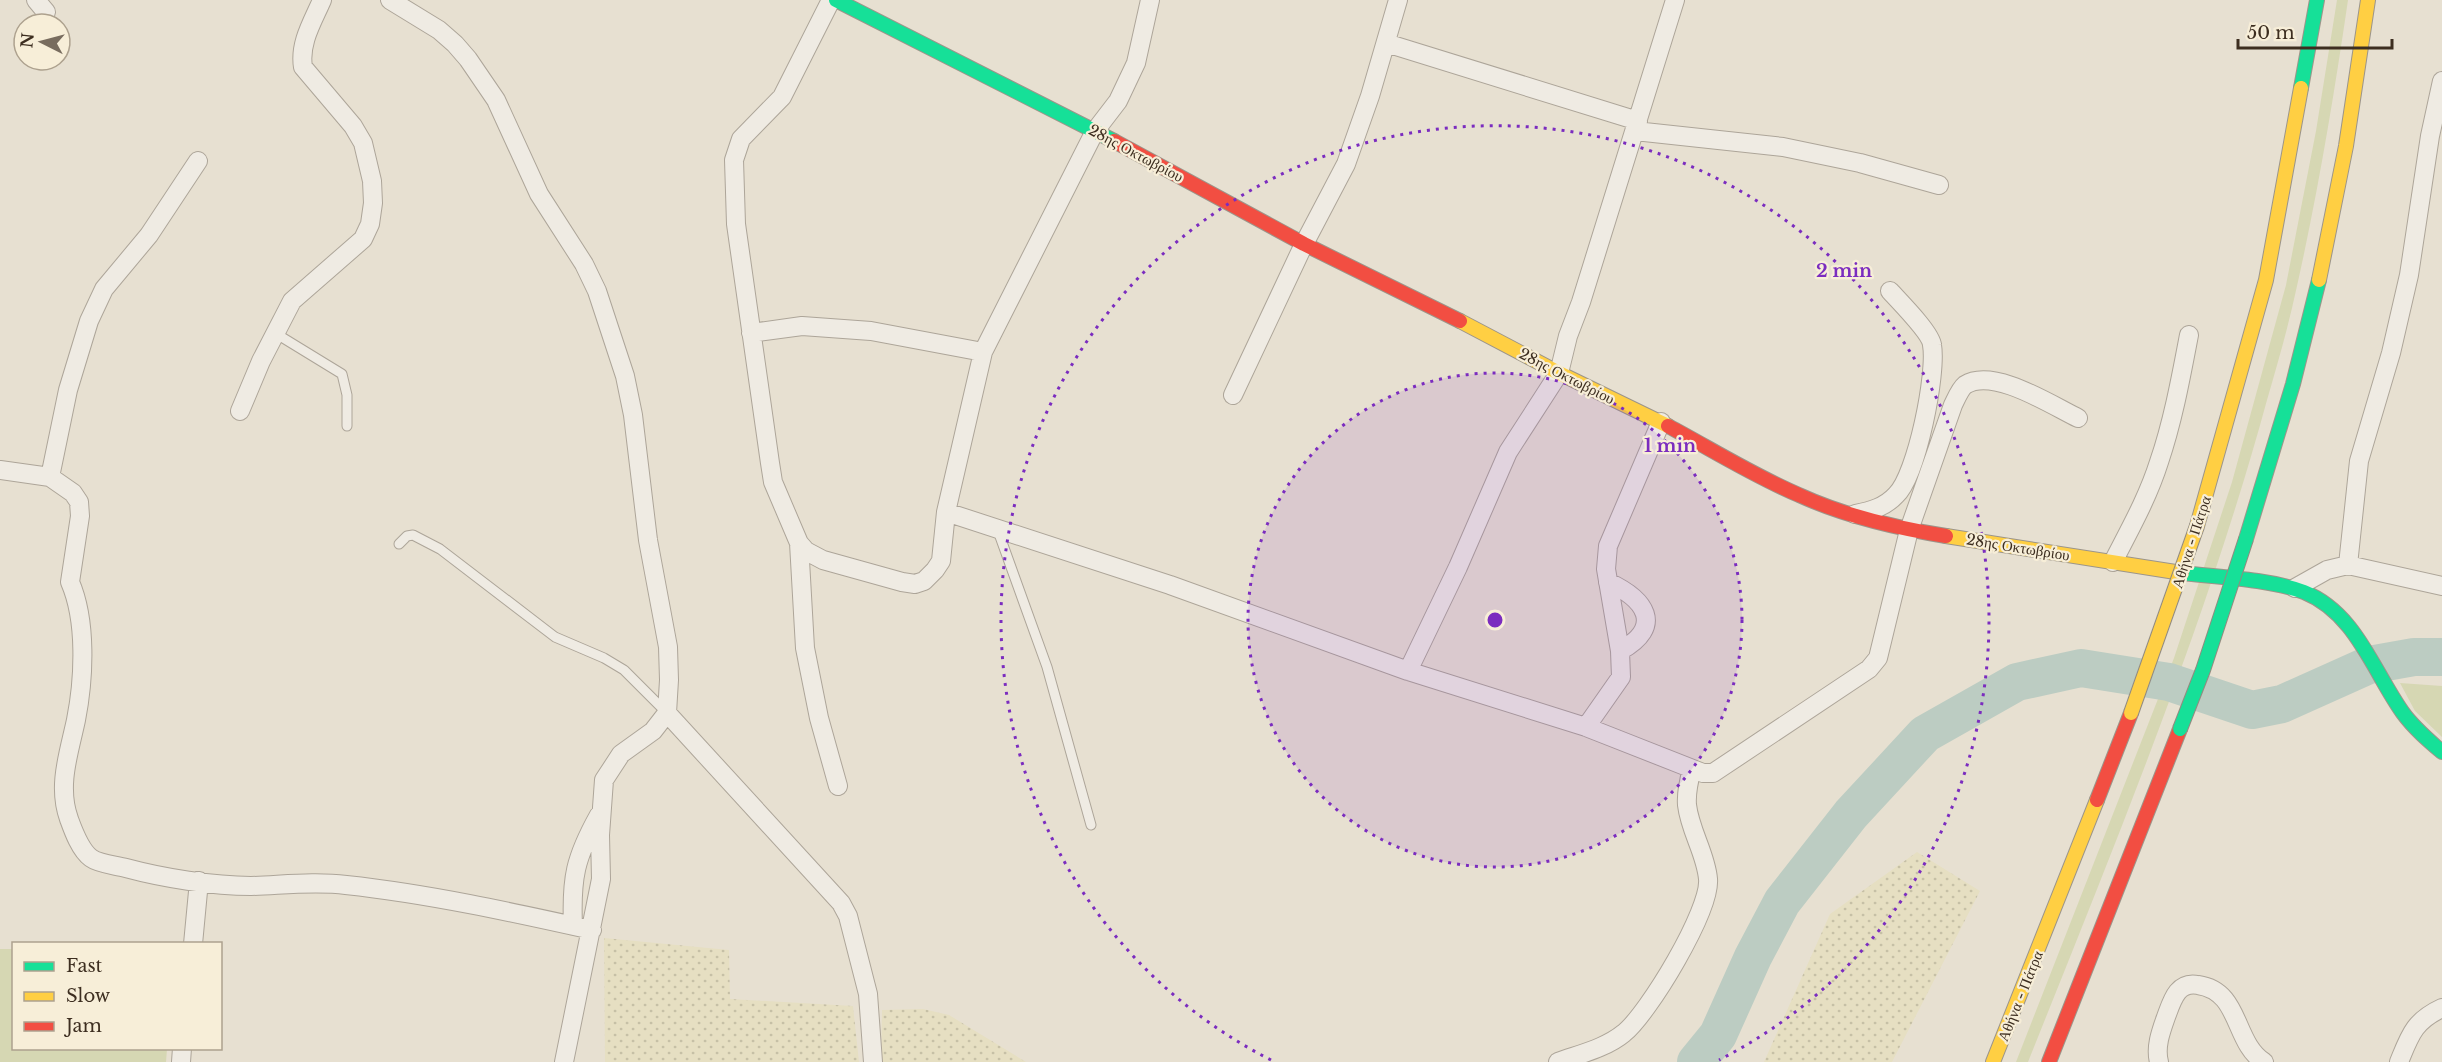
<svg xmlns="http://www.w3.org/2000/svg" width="2442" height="1062" font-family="'Libre Baskerville',serif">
  <defs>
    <pattern id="farmland-dots" width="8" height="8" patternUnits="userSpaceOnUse" patternTransform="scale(1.5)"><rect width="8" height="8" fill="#e6dfc2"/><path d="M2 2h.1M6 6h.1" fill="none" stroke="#c6c0a6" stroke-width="1.8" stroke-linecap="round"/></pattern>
  </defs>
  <rect width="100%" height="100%" fill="#e7e0d1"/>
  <path fill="url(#farmland-dots)" d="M1917,852L1980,891L1892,1062H1764L1830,914Z
    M604,938L729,950L730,999L853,1006L859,1062H605Z
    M923,1009L949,1015L1026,1062H881L882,1010Z"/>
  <path fill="#d6d7b3" d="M2337,0H2348C2334,96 2318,192 2297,286C2289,324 2278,362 2267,400C2205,627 2115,844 2028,1062H2016L2174,658L2232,482L2286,285L2316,131Z
    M2400,683L2442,686V737L2415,711Z
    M0,949H13L14,1048L167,1049L166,1062H0Z"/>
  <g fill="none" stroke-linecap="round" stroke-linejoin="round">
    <path stroke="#bcccc2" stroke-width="38" d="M1696,1062L1718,1035L1753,957L1782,902L1851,814L1925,734L2017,682L2081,668L2169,682L2252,710L2282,704L2369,665L2414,657H2442"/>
    <g stroke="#ada599" stroke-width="11">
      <path id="lane" d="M275,333L342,374L347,395V426
        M998,531L1047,667L1091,825
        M399,544L407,536L413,535L440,549L555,637L604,658L624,670L666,712"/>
    </g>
    <g stroke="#ada599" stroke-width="20">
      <path id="street" d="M36,0L46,12
        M390,0L439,30L455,44L468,59L496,100L539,194L584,264L597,291L625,376L633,415L648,540L668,647L669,680L667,713L653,731L621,754L604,780L600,835L601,879L564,1062
        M831,0L782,97L741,139L734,160L736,224L770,463L773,482L799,543L806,551L823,560L902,582L915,584L924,581L935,570L941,561L946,512L983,352L1095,131L1118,101L1136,63L1150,0
        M1386,43L1638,121
        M1635,131L1783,147L1860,163L1939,185
        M751,333L802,326L871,331L983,352
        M1233,395L1304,244L1346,164L1370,96L1398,0
        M240,411L261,361L292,301L363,239L370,224L373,203L372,181L363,143L353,126L303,67C299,43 313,21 322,0
        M0,470L50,477L73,493L79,502L80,516L70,582C87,621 84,679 76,720C69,753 57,786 69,819C73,830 80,850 91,858C99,864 115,865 126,868C163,878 213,886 251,886C283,885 315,881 346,885C429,894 511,912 592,930
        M50,477L68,390L89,321L104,289L149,235L198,161
        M946,512L1170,585L1408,671L1586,727L1703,773H1713L1869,669L1878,658L1909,530L1953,405C1956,399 1960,389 1965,385C1993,367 2051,405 2078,418
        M1855,514C1871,511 1885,507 1896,495C1917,475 1937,373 1932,345C1931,333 1899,301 1890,291
        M799,543L805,648L819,718L838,786
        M2113,562C2130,529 2148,497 2159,462C2173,421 2181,377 2189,335
        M2348,565L2359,461L2391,353L2409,275L2430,136L2442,81
        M1608,582C1645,599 1665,626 1620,651
        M2295,588L2327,570L2348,565L2442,586
        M1408,671L1458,567L1508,452L1559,373L1568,336L1581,302L1675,0
        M667,713L841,903L848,916L868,994L873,1062
        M1586,727L1621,677L1620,651L1606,569L1608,546L1661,422
        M573,926C571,878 575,858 599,815
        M193,944L199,881
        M181,1062L182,1048
        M1558,1062C1580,1054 1606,1048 1624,1033C1648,1014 1711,910 1708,879C1706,854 1690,831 1687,805C1686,793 1689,780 1692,769
        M2159,1062C2155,1047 2161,1031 2166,1017C2172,1001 2177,981 2198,985C2241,991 2233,1042 2264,1062
        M2399,1062C2410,1035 2414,1021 2442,1008"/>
    </g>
    <g stroke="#9c958a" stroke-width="16">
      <path id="fast" d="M836,0L1114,141
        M2301,88L2317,0
        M2246,539L2293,384L2319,280
        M2182,573C2218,577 2270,579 2304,592C2356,613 2373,671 2403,713C2414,728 2428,740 2442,752"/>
    </g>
    <g stroke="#9c958a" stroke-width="16">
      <path id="slow" d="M2319,280L2346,146L2368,0
        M1460,321L1559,373L1668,426
        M2197,526L2266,280L2301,88
        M1946,536L2182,573
        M1993,1062L2097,800"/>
    </g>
    <g stroke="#9c958a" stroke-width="16">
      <path id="jam" d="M1114,141L1304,244L1460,321
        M1668,426C1711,449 1754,476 1799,495C1845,516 1896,528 1946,536
        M2097,800L2131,713
        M2049,1062L2180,729"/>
    </g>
    <use href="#lane" stroke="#efebe3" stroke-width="9"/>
    <use href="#street" stroke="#efebe3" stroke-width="18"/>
    <use href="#fast" stroke="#16e098" stroke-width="14"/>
    <use href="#slow" stroke="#ffcf43" stroke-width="14"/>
    <use href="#jam" stroke="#f24e42" stroke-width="14"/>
    <g stroke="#928b80" stroke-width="16" stroke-linecap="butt">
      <path id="fast-bridge" d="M2180,729L2203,670L2246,539"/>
    </g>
    <g stroke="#928b80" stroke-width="16" stroke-linecap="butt">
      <path id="slow-bridge" d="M2131,713L2197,526"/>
    </g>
    <use href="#fast-bridge" stroke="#16e098" stroke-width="14"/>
    <use href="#slow-bridge" stroke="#ffcf43" stroke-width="14"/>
  </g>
  <circle cx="1495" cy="620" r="247" fill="#7b2cbf" fill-opacity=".12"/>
  <g fill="none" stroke="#7b2cbf" stroke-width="3" stroke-dasharray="3 6">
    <circle cx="1495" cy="620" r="247"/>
    <path d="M1271 1060A494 494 0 1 1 1719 1060"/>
  </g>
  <g text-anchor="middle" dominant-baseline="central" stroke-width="4.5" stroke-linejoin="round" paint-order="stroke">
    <g font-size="15" fill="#3d2e20" stroke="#f7eed8">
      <text transform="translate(1136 153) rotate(28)">28ης Οκτωβρίου</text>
      <text transform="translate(1567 376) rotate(27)">28ης Οκτωβρίου</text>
      <text transform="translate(2191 542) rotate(-72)">Αθήνα - Πάτρα</text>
      <text transform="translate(2018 547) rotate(9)">28ης Οκτωβρίου</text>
      <text transform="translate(2020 996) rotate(-68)">Αθήνα - Πάτρα</text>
    </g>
  </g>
  <circle cx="1495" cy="620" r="9" fill="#7b2cbf" stroke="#f7eed8" stroke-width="3"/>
  <g font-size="18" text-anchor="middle" font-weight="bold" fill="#7b2cbf" stroke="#f7eed8" stroke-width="4.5" stroke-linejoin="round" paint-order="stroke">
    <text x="1844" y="277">2 min</text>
    <text x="1670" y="452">1 min</text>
  </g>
  <rect x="12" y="942" width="210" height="108" fill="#f7eed8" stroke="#ada18e" stroke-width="1.5"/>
  <rect x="24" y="962" width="30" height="9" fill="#16e098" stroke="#ada18e" stroke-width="1.5"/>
  <text x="66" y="972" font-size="18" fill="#3d2e20">Fast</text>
  <rect x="24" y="992" width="30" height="9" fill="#ffcf43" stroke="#ada18e" stroke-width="1.5"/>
  <text x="66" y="1002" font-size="18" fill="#3d2e20">Slow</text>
  <rect x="24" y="1022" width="30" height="9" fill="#f24e42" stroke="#ada18e" stroke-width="1.5"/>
  <text x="66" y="1032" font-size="18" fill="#3d2e20">Jam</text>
  <g transform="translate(42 42) rotate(276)"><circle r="28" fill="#f7eed8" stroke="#ada18e" stroke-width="1.5"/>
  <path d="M0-4.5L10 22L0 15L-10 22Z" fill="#786c5e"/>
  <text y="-9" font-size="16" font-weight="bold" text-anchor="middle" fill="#3d2e20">N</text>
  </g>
  <path d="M2238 39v9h154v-9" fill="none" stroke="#3d2e20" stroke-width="3"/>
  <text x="2247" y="39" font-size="18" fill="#3d2e20" stroke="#f7eed8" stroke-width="4.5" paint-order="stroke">50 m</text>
</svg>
